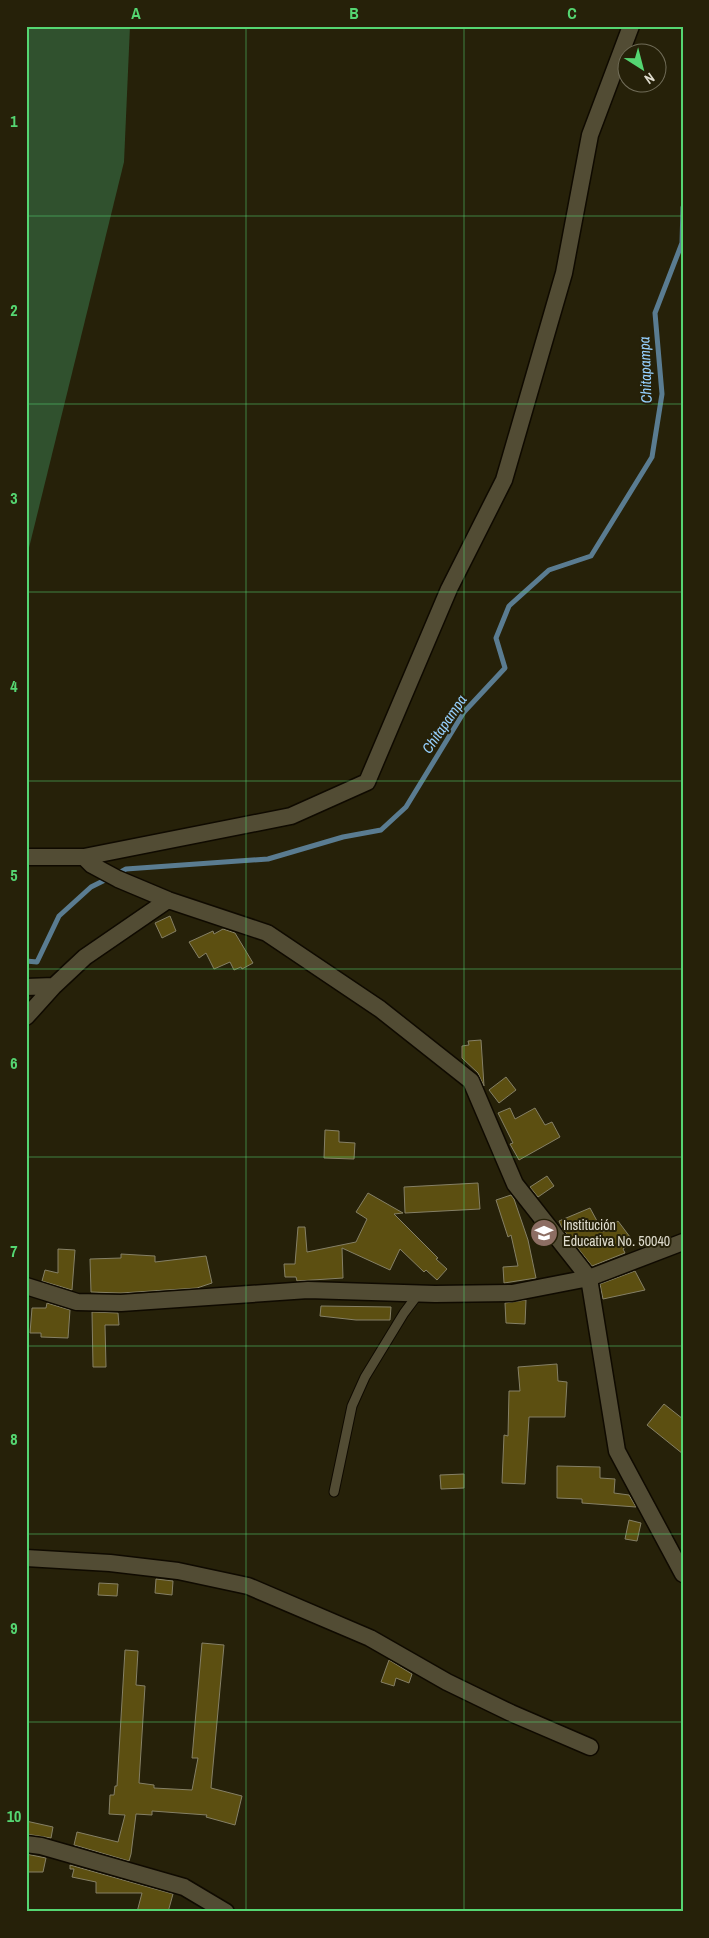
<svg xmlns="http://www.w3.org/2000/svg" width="709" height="1938" font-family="'Archivo Narrow',sans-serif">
  <rect width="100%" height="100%" fill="#262109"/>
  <path fill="#30512e" d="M26,26H130L124,162L26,560Z"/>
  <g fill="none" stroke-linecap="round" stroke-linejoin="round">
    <path stroke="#5a7c91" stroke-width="5" d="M117,874L126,869L268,859L343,837L381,830L406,807L464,712L505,668L496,638L509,606L549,570L591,556L652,457L662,394L655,313L682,243L683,207
      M26,961L37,962L59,916L91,887L109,878"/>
  </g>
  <path fill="#5c4f11" stroke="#858066" d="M170,916L176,931L162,938L155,923Z
    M223,929L235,933L253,963L242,969L241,967L234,970L230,962L214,969L206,953L199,958L189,942L213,931L214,934Z
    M481,1040L484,1086L478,1073L462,1058V1046L469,1045L468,1041Z
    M506,1077L516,1090L499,1103L489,1090Z
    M510,1108L515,1119L535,1108L545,1125L552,1122L560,1137L519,1160L510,1144L513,1143L498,1113Z
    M325,1130L339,1131V1142L355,1143L354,1159L324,1158Z
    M547,1176L554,1186L538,1197L530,1187Z
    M478,1183L480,1209L405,1213L404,1187Z
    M368,1193L403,1213L394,1214L438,1258L436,1259L447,1269L437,1280L426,1270L424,1272L400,1249L390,1270L342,1248L343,1278L297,1281L296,1277H285L284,1264H295L298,1227H305L307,1252L356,1242L367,1219L356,1212Z
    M511,1195L514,1199L528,1240L536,1278L504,1283L503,1267L518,1266L511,1235L508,1237L496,1200Z
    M590,1208L603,1232L618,1221L633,1241L623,1249L625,1253L592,1266L562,1228L559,1221Z
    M58,1249L75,1250L72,1290L42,1281L45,1270L58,1273Z
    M121,1254L155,1256V1262L206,1256L212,1283L197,1288L121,1293L91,1292L90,1259L121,1258Z
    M635,1271L645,1290L603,1299L600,1284Z
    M526,1300L525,1324L506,1323L505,1303Z
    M47,1303L70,1310L68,1338L41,1337V1333H30L32,1308H46Z
    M321,1306L391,1307L390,1320H356L320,1316Z
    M92,1312L118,1313L119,1325H105L106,1367H93Z
    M557,1364L558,1381L567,1382L565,1417H529L525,1484L502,1483L504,1435L508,1436L509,1391H520L518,1367Z
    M664,1404L683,1419V1454L647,1425Z
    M557,1466L600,1467V1478L615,1479L614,1493L629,1495L636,1507L582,1503V1499L557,1498Z
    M464,1474V1488L441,1489L440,1475Z
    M629,1520L641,1523L637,1541L625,1539Z
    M156,1579L173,1581L172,1595L155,1593Z
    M99,1583L118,1584L117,1596L98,1595Z
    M202,1643L224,1645L211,1788L242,1796L235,1825L206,1817L207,1815L152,1811V1815L136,1814L131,1854L129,1861L74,1845L77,1832L118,1842L125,1815L109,1814L110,1795H114L115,1786H117L125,1650L138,1651L136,1685L145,1686L139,1783L154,1785V1788L192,1790L198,1758H192Z
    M389,1660L412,1674L409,1683L396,1678L394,1686L381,1682Z
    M26,1821L53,1827L51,1838L26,1834Z
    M26,1854L46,1858L43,1872H26Z
    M70,1865L173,1894L168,1912H137L142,1893H96V1882L72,1877L74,1869H70Z"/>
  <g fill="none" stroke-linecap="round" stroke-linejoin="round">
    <g stroke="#0f0a00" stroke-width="11">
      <path id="service" d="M334,1492L352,1406L365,1377L404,1313L419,1293"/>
    </g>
    <g stroke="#0f0a00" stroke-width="19">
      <path id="minor" d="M26,857H84L291,816L367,782L449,589L504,480L564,273L590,135L631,26
        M84,857L92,865L118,879L168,900L267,933L380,1009L471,1081L515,1184L589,1278L617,1451L683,1574
        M26,987L54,986
        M26,1017L54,986L85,957L168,900
        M26,1286L77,1302L121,1303L308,1290L435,1294L512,1293L589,1278L683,1242
        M26,1558L110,1563L178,1571L248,1586L370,1638L447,1682L511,1713L590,1747
        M26,1844L41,1846L184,1887L226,1912"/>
    </g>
    <use href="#service" stroke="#524c34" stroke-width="9"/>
    <use href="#minor" stroke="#524c34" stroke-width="16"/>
  </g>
  <path fill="none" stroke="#55d672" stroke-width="1" stroke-opacity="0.55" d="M246,26V1912M464,26V1912M26,216H683M26,404H683M26,592H683M26,781H683M26,969H683M26,1157H683M26,1346H683M26,1534H683M26,1722H683"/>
  <defs>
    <g id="school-disc" transform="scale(1.4375)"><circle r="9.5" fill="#8d6e63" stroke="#262109"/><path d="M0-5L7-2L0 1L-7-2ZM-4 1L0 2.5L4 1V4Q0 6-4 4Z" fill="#fff"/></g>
  </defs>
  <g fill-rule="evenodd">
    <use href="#school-disc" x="544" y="1233"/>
  </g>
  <g text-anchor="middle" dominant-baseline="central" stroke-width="4" stroke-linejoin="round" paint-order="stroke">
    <g font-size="14" fill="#e0ddcf" stroke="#262109" text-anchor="start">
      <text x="563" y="1225">Institución<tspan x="563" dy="16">Educativa No. 50040</tspan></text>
    </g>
    <g font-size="15" font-style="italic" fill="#96d0fe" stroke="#262109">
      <text transform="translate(645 370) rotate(-92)">Chitapampa</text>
      <text transform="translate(444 724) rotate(-56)">Chitapampa</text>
    </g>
  </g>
  <rect width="709" height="1938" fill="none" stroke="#262109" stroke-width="55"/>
  <g transform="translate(642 68) rotate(144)"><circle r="24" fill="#262109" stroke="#706c58"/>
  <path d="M0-4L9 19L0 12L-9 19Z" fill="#55d672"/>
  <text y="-8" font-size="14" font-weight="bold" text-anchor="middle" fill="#e0ddcf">N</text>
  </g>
  <rect x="28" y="28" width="654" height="1882" fill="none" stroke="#55d672" stroke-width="2"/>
  <g font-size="16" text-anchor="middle" font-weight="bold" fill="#55d672">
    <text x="136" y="19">A</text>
    <text x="354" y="19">B</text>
    <text x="572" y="19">C</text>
    <text x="14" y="127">1</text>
    <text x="14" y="316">2</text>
    <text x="14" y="504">3</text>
    <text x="14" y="692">4</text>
    <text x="14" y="881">5</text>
    <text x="14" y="1069">6</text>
    <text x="14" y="1257">7</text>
    <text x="14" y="1445">8</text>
    <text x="14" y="1634">9</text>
    <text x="14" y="1822">10</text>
  </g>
</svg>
